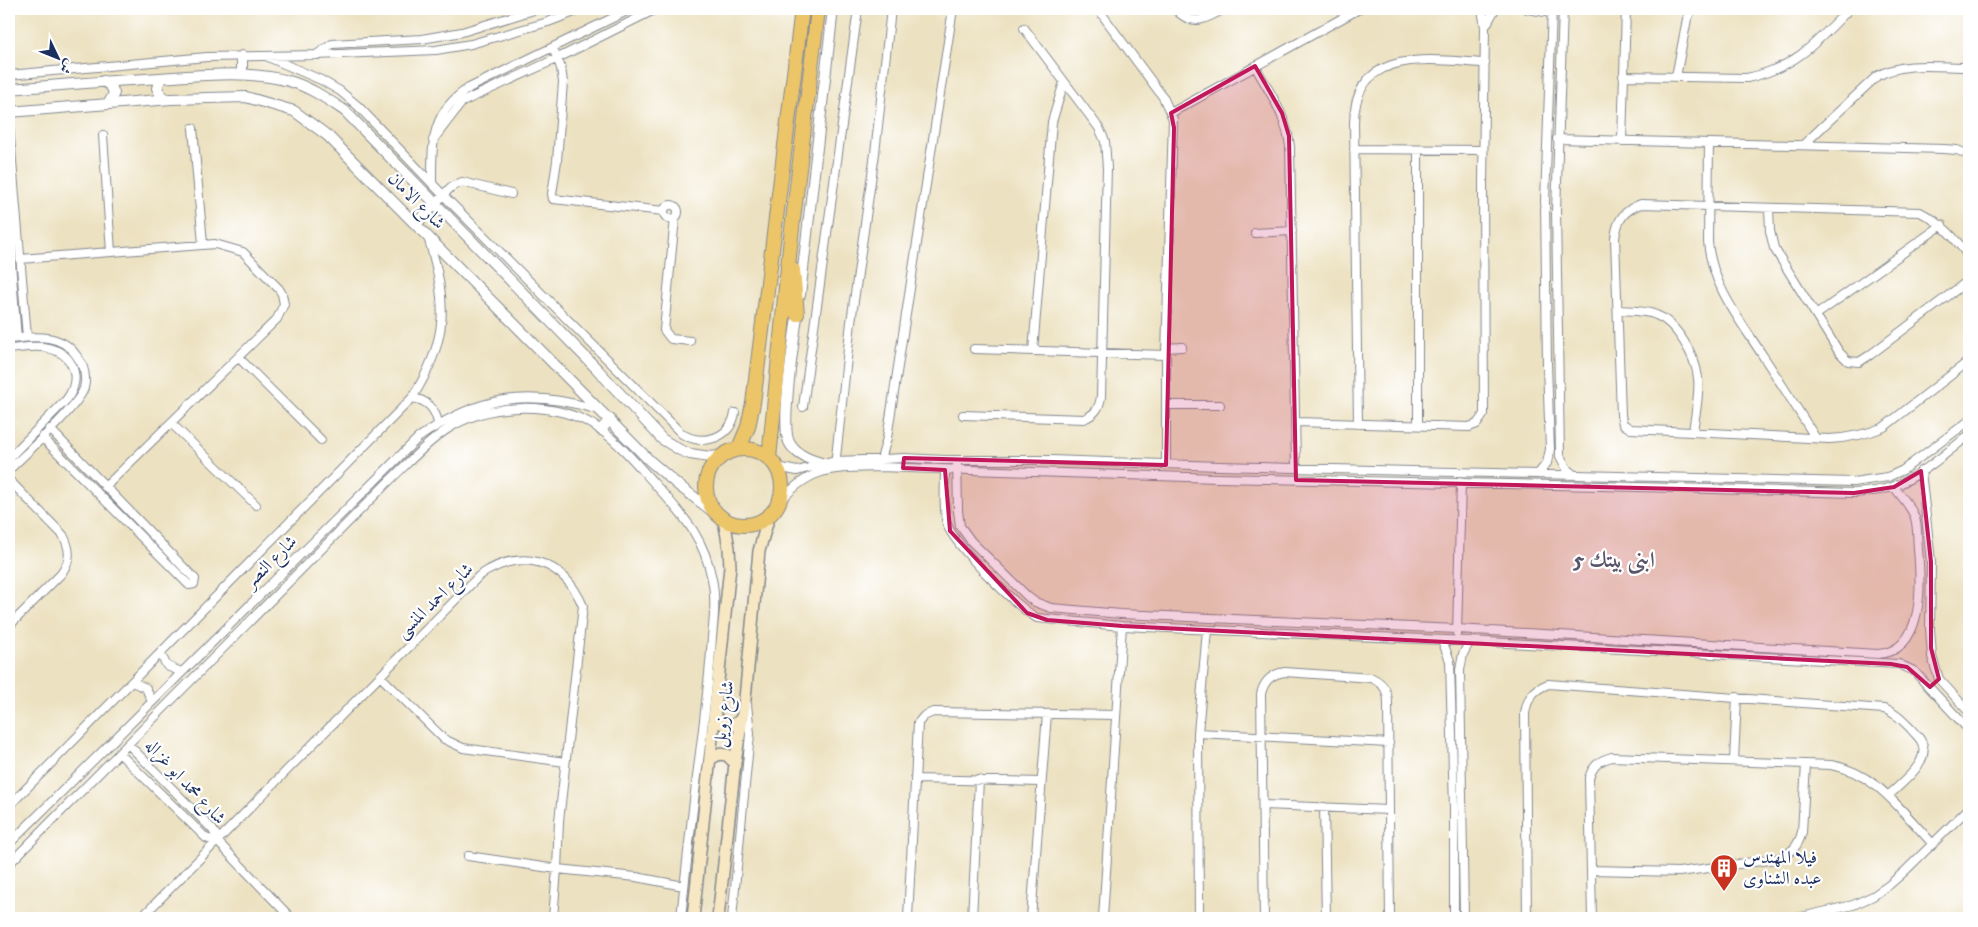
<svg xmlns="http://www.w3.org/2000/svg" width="1978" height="927" font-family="'IM FELL DW Pica',Amiri,serif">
  <rect width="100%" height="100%" fill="#fff"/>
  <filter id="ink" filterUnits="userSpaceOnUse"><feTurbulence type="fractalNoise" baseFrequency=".02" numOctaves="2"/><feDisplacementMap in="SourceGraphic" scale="10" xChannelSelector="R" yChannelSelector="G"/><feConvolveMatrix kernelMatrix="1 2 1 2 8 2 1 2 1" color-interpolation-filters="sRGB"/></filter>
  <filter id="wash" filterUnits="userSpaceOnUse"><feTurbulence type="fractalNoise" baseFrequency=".0096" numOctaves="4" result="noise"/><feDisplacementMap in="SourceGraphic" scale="20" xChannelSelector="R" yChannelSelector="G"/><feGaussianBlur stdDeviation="1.12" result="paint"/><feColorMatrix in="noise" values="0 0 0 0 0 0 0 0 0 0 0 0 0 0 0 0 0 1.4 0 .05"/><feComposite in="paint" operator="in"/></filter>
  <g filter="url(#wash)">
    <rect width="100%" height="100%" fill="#ece1c0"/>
  </g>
  <g filter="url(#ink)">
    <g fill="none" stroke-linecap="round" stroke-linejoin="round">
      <g stroke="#84888f" stroke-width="10">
        <path id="minor" d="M1098,9L1163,97L1173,119L1166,355V465
          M1175,9C1193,28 1205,19 1224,9
          M1527,9L1551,13
          M1563,9L1556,211L1560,456L1567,469L1573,474
          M1960,9H1969
          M1485,27L1495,9
          M553,48L561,68L563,82L557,161L552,194L553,199L664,211
          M316,55L332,44L422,39L462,32L537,9
          M268,57L321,80L340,91L358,106L443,195L682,434C703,446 730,439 735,413
          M1255,66C1270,93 1287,117 1290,147L1296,467
          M9,75L207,57L316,55L436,50L471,44L548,22L582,9
          M1623,76L1747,78C1795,68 1817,42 1849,9
          M1676,77L1687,19L1692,9
          M1171,113L1359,9
          M9,126L27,337
          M193,128L203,244
          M103,135L111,252
          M1557,139L1944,149L1957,150L1969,155
          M433,140L462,102L558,58L656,9
          M1622,141L1626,9
          M1709,143L1708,242C1712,286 1740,320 1763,356C1781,383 1798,410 1815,437
          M1803,145L1877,76C1905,61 1938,67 1969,67
          M1354,149L1483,150
          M1418,150V425
          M432,183C432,142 431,112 469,88L631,9
          M436,203L451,187L462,182L511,194
          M664 212a7 7 0 1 1 14 0a7 7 0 1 1-14 0Z
          M1769,208L1770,231L1774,248L1839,352L1848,361L1859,362L1870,355L1969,280
          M675,218L664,330L671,339L690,341
          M1255,233L1292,231
          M9,237L17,338
          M1969,257C1955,238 1942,223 1920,212L1641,204C1624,210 1617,220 1615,238L1621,415L1623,424L1631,429L1829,439C1849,438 1865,435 1884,427L1969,361
          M20,259L215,244L243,252L279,289L282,294L284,304L277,319L105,487
          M1618,310C1630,311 1645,310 1656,315C1676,322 1696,357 1698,378C1700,395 1695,414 1693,432
          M1816,315L1942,225
          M9,339C33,337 60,332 76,355C83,364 87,376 84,388C79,406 25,454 9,470
          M1166,348L1182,347
          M9,349C21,348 36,345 48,348C74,354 82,378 67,399L9,458
          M974,349L1166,355
          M1033,351L1052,122L1064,82
          M238,357L321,440
          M412,398C427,400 435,408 438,423
          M1166,405H1220
          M803,407L858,9
          M963,415L1084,419C1095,414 1099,409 1101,397L1107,168L1105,141L1099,128L1024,28
          M1296,422L1469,427L1477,424L1484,414L1483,184L1485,27L1482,9
          M171,423L256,505
          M1358,424L1354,123C1354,46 1431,60 1485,63
          M42,437L189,585L194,584L195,579L50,429
          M957,460L958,511L960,526L971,541L1028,597L1035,602L1051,608L1121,614L1457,629L1878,654C1925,651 1921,583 1918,549C1917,539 1918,528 1915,518C1911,506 1901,496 1894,487
          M880,463L887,438L953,9
          M775,464L782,468L797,471L835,461L864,460L904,458L945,460H1051L1219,466L1853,482L1888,477L1903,470L1969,421
          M835,466L851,322L875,153L891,9
          M945,470C945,487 943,508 947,524C954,545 1017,607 1037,618L1122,626L1470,641L1899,664L1914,671L1969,730
          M1921,471L1931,562L1930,629L1932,657L1939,679L1969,712
          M1538,474L1547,463L1550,449L1547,365L1545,201L1552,9
          M9,480L63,535C71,550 71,560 61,574L9,626
          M777,505C810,466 831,468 879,467L1218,478L1601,486L1854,493C1867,492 1879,491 1892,487C1918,478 1948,452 1969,435
          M1457,633L1461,483
          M1442,640L1450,661L1454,810V918
          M160,653L167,666L181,672
          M380,676L444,739L463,748L565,762
          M132,682L146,688L152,702
          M1198,733L1389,743
          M128,744L212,829L216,835L218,842
          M119,753L206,838L218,842L291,918
          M1734,761L1737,697
          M915,779L1041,782
          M1263,805L1389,810
          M9,806L412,398C449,340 448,302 428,237
          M1324,807L1326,918
          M9,844L418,438C478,396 528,388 599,410
          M468,856L557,869L636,877L684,886
          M9,864L389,481C407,464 425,444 446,430C490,401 558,400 601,430C620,444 637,464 653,482C682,515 703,534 712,579C716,598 714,618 712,637C710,671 706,704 702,737C694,798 687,858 681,918
          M1591,870L1679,872L1776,859C1791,854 1798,847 1802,832L1806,764
          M141,918L479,576C521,547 563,559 583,606L559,821L557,869L553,918
          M732,918L750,734L747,704
          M908,918L918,723L924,716L933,712L1116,715
          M972,918L979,780
          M1031,918L1047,714
          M1103,918L1122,626
          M1199,918L1198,733L1207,630
          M1264,918L1261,694C1264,681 1271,674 1285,672L1372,678C1383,683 1388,690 1388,703L1390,918
          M1464,918L1460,670L1463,654L1470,641
          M1527,918L1525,714C1527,698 1533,690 1548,684L1884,709C1896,713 1902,720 1911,729C1914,733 1919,737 1921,741C1933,761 1900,784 1888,796
          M1592,918L1589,778C1593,765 1600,760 1612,757L1831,765C1877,773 1902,812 1933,844
          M1797,918L1853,905L1873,896L1889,885L1904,872L1969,808"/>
      </g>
      <g stroke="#84888f" stroke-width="12">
        <path id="tertiary" d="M242,74V56
          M161,78L157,88L162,97L167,99
          M103,81C109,84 112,86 114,93L109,103
          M9,89C59,85 110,81 160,78C203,75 247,70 289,81C310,87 327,99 345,111L597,369L662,439L680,450L690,454L710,457L720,456
          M9,112L171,99L246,97L294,111L328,136L650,461L678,485L719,516
          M416,224L436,203
          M800,295L833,9
          M798,309C795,334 780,424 789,442C795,455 811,460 824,464
          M601,430L610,419"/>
      </g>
      <g stroke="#84888f" stroke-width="14">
        <path id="secondary" d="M715,715C721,728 735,729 742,717
          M712,758L719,754L727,755L735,763
          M693,918L730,567L729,548L724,520
          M718,918L735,763L745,699L759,551L769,516"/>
      </g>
      <g stroke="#84888f" stroke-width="16">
        <path id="motorway" d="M793,270L797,314
          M739,448L748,427L753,403L802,9
          M706 487a38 38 0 1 1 76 0a38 38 0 1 1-76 0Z
          M769,458L791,237L818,9"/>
      </g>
      <use href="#minor" stroke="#fff" stroke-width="8"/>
      <use href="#tertiary" stroke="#fff" stroke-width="10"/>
      <use href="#secondary" stroke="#f7e8c3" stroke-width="11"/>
      <use href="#motorway" stroke="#ecc569" stroke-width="14"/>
    </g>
  </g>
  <path fill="#c2185b" fill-opacity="0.2" stroke="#c2185b" stroke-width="4" stroke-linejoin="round" d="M1255,66L1282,113L1289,136L1296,480L1854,493L1894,487L1921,471L1931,562V648L1939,679L1930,687L1907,667L1891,664L1122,626L1047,620L1027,613L950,531L945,470L903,468L904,458L1166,465L1174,128L1171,113Z"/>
  <defs>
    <g id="building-pin" transform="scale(1.4375)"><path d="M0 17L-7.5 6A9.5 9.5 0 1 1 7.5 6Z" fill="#c8321e" stroke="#fff"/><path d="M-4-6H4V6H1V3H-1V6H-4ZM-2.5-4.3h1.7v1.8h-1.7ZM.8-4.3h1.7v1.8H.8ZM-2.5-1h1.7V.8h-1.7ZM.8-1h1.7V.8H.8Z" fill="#fff"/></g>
  </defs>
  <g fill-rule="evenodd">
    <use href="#building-pin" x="1724" y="868"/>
  </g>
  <g text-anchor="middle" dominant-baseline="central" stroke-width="4.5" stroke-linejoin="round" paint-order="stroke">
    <g font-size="18" fill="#1b2f5e" stroke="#fff">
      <text transform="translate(416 201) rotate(45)">شارع الامان</text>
      <text transform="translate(271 562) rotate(-45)">شارع النصر</text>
      <text transform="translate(435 601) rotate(-44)">شارع احمد المنسى</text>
      <text transform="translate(724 714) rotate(-82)">شارع زويل</text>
      <text transform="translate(185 782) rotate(47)">شارع محمد ابو غزاله</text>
    </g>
    <g font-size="18" fill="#1b2f5e" stroke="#fff" text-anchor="start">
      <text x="1743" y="858">فيلا المهندس<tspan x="1743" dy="21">عبده الشناوى</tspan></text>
    </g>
    <g font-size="22" font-weight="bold" fill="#585469" stroke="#fff">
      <text x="1614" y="560">ابنى بيتك 5</text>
    </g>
  </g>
  <rect width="1978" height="927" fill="none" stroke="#fff" stroke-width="30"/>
  <g transform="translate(58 58) rotate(133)" stroke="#ffffff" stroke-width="4" paint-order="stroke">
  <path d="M0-4L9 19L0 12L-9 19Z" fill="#1b2f5e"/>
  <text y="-8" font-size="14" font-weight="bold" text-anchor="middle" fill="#1b2f5e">ش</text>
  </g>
</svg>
